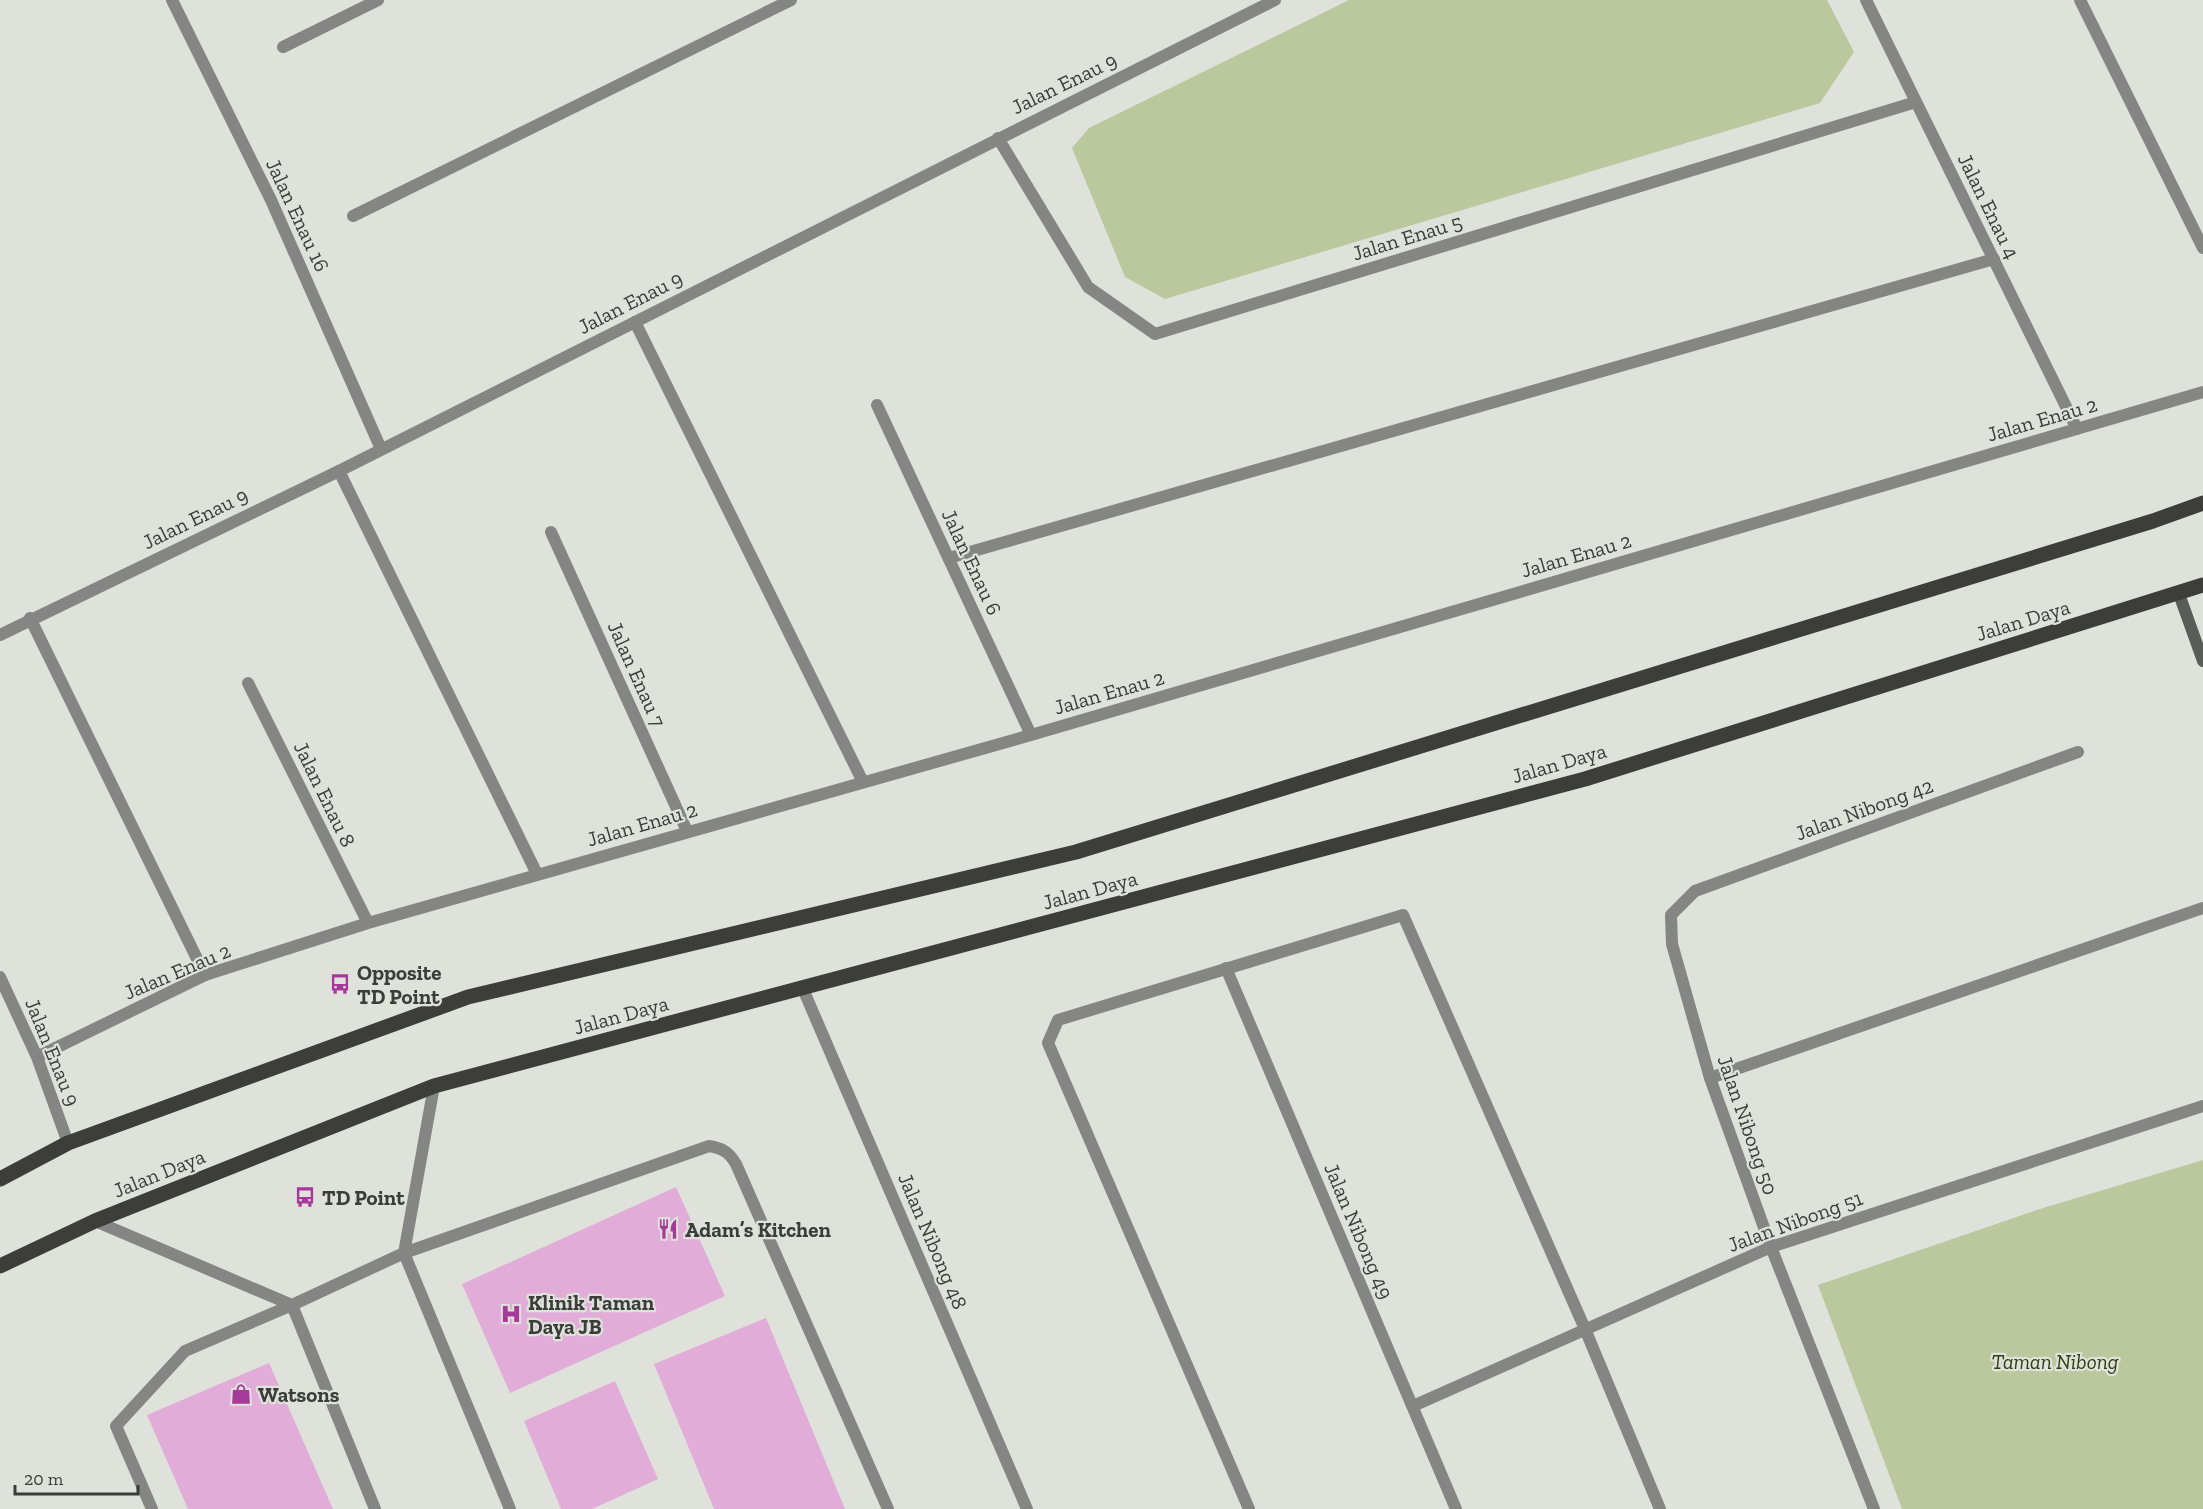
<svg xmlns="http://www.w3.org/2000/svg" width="2203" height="1509" font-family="'Zilla Slab',serif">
  <rect width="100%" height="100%" fill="#dfe2da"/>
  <path fill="#bbc79c" d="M1349,0H1827L1854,52L1820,103L1165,299L1125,277L1072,148L1089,128Z
    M2203,1160V1509H1902L1818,1285L2043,1208Z"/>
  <path fill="#e1add8" d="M676,1187L725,1296L510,1393L462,1284Z
    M766,1318L845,1509H714L654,1364Z
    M269,1363L333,1509H188L147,1415Z
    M615,1381L658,1479L592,1509H561L524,1421Z"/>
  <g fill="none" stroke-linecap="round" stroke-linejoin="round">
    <path stroke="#858683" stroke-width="12" d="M2080,0L2203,248
      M353,216L791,0
      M635,322L863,782
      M339,471L537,874
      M949,558L1994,259
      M30,618L205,975
      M1710,1078L2203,908
      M95,1221L292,1305L404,1253L434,1086
      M152,1509L116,1426L185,1351L292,1305L375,1509
      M510,1509L404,1253L709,1146C722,1148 729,1152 736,1164L888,1509
      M1249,1509L1048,1043L1058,1020L1403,915L1585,1329L1660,1509"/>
    <path stroke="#858683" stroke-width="12" d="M172,0L271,200L381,449
      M1866,0L2077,429
      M283,47L378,0
      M998,138L1088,287L1155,334L1916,102
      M877,405L1031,735
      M551,532L687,831
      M0,635L339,471L1275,0
      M248,683L368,923
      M1226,968L1456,1509
      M0,977L37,1057L68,1143
      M803,989L1027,1509
      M37,1057L205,975L368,923L1031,735L2203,392
      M1413,1406L1771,1247L2203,1106
      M1874,1509L1771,1247L1710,1078L1672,944L1671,915L1695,891L2078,752"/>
    <path stroke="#5a5c57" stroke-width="12" d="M2179,594L2203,661"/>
    <path stroke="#3d3e39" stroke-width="15" d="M0,1179L68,1143L468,997L1076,852L2153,521L2203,503
      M0,1266L95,1221L434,1086L1585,779L2203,585"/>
  </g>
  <defs>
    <g id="bus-bare" transform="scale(1.62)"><path d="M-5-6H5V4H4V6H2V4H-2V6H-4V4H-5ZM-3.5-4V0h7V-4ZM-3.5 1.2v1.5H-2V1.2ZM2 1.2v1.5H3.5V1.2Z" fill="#a63a9a" stroke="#dfe2da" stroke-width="2.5" paint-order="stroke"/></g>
    <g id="restaurant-bare" transform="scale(1.62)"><path d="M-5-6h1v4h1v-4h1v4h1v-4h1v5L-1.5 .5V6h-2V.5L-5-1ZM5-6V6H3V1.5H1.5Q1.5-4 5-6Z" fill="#a63a9a" stroke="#dfe2da" stroke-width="2.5" paint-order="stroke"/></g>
    <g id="hospital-bare" transform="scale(1.62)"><path d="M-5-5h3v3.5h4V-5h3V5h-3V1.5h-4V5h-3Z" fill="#a63a9a" stroke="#dfe2da" stroke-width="2.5" paint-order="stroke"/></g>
    <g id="shop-bare" transform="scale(1.62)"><path d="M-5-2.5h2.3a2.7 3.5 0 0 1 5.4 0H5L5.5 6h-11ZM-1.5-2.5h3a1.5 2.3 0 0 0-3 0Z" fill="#a63a9a" stroke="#dfe2da" stroke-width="2.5" paint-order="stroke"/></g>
  </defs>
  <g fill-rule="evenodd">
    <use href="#bus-bare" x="340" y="984"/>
    <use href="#bus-bare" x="305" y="1197"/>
    <use href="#restaurant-bare" x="668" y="1229"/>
    <use href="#hospital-bare" x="511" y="1314"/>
    <use href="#shop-bare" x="241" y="1394"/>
  </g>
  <g text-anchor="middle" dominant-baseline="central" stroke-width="4.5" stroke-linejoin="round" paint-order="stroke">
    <g font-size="21" fill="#3c3d3a" stroke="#dfe2da">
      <text transform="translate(1064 83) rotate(-26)">Jalan Enau 9</text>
      <text transform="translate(1989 206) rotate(64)">Jalan Enau 4</text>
      <text transform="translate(298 215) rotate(65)">Jalan Enau 16</text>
      <text transform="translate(1407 237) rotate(-17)">Jalan Enau 5</text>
      <text transform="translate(630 302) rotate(-27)">Jalan Enau 9</text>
      <text transform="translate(2042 419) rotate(-16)">Jalan Enau 2</text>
      <text transform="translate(195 518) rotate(-26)">Jalan Enau 9</text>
      <text transform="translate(1576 555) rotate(-16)">Jalan Enau 2</text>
      <text transform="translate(972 562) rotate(65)">Jalan Enau 6</text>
      <text transform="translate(2023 620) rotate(-17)">Jalan Daya</text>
      <text transform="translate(637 674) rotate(66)">Jalan Enau 7</text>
      <text transform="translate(1109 692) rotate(-16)">Jalan Enau 2</text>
      <text transform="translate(1559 763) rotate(-16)">Jalan Daya</text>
      <text transform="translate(325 794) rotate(64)">Jalan Enau 8</text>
      <text transform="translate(1864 809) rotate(-20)">Jalan Nibong 42</text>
      <text transform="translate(642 824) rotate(-16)">Jalan Enau 2</text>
      <text transform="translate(1090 890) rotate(-15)">Jalan Daya</text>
      <text transform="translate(177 971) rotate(-23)">Jalan Enau 2</text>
      <text transform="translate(621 1015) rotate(-15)">Jalan Daya</text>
      <text transform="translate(53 1052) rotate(68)">Jalan Enau 9</text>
      <text transform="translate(1748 1125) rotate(71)">Jalan Nibong 50</text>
      <text transform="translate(159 1173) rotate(-22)">Jalan Daya</text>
      <text transform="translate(1795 1221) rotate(-20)">Jalan Nibong 51</text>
      <text transform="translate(1359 1231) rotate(67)">Jalan Nibong 49</text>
      <text transform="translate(933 1241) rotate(67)">Jalan Nibong 48</text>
    </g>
    <g font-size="21" font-weight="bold" fill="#3c3d3a" stroke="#dfe2da" text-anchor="start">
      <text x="357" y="972">Opposite<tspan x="357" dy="24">TD Point</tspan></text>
      <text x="322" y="1197">TD Point</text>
      <text x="685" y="1229">Adam’s Kitchen</text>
      <text x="528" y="1302">Klinik Taman<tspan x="528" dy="24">Daya JB</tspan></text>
      <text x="258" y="1394">Watsons</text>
    </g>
    <g font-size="21" font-style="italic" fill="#333d10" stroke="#dfe2da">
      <text x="2055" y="1361">Taman Nibong</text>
    </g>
  </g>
  <path d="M15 1485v9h123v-9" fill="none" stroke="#3c3d3a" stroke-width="3"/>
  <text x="24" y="1485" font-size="18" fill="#3c3d3a" stroke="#dfe2da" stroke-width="4.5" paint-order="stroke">20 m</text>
</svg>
